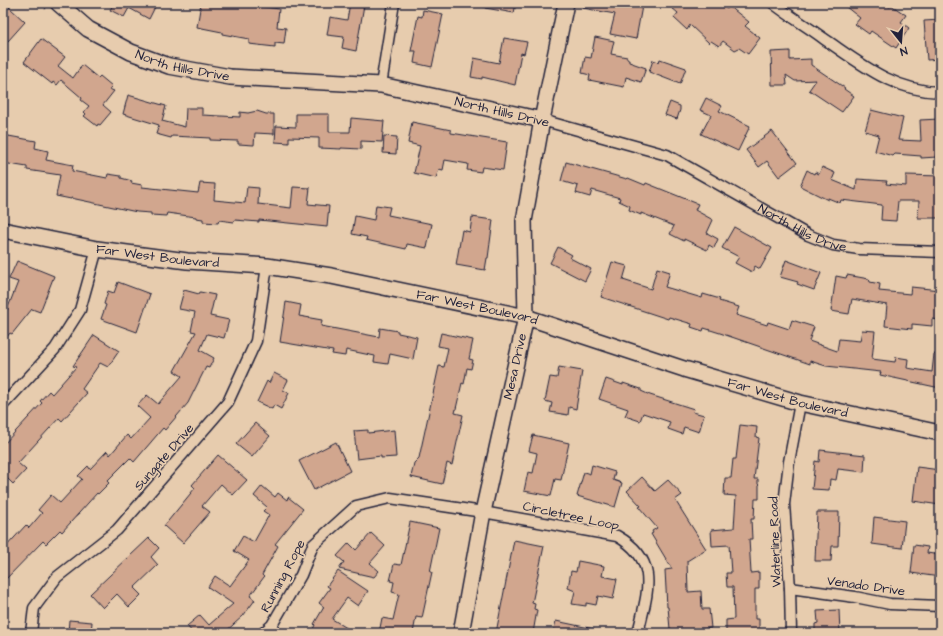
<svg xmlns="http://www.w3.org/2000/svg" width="943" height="636" font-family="'Architects Daughter',sans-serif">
  <rect width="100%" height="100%" fill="#e7ccae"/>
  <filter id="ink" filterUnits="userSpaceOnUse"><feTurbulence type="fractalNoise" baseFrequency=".025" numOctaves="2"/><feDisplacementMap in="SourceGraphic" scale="8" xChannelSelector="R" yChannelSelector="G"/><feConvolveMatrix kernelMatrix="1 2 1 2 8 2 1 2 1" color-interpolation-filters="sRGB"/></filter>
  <g filter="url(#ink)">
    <path fill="#d1a68e" stroke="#22223b" d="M114,3H157L149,19L129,8L124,17L110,10Z
      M201,3L209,5L210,3H244V4L279,9L277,27L286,28L284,44L275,43V47L249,44V39L222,34V32L197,27Z
      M350,3L364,5L356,51L342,48L344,37L327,35L330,17L347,20Z
      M485,3H516L514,13L485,8Z
      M583,3H627L642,6L636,39L610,34L615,14L583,8Z
      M666,3H720L727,9L729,6L749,22L745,26L760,38L748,54L739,48L735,50L723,41L719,46L711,41L709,43L690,25L687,30L674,18L678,13Z
      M841,3H883L890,7L891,5L906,15L901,22L909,28L896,48L871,31L869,34L855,24L860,18Z
      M9,7L25,22L8,41L3,37V14Z
      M423,10L443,14L432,67L414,63L416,51H411L418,16L422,17Z
      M940,20V59L927,60L924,21Z
      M595,37L614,41L611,54L627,57V59H629V62L646,68L641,82L626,77L624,87L589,80L590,75L582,73L585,57L591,58Z
      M504,38L527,42L524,54L521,53L515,85L482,77V79L471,77L474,58L499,63Z
      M41,39L65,57L58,66L73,78L82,65L98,78L100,76L112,86L109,89L114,91L103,105L111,112L100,125L98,124L97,126L84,116L86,114L84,112L89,106L81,100L82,98L61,80L57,85L53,82L52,84L24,62Z
      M790,51V60L811,59V65L845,88L844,89L854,96L842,112L809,90L816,80L795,81L786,75L787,85H772L771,52Z
      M660,59L686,68L680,84L649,72L653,60L659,62Z
      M128,95L166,106L162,121L185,127L186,108H202V115L240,117V112L248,113L257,111L266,114H274V134L255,133L254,145L238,144V141L210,140V138L172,136L171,138L156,134L159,125L123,114Z
      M706,98L722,106L719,111L750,126L738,151L701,134L711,115L700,110Z
      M670,102L680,106V110L677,119L665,115Z
      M871,110L903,118L898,140L921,141L920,120L939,119L940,120V153L937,154V157L921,158V156L895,154L893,156L875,151L879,135L865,131Z
      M296,114H329V132H350L351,118L384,121L382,142L361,141V149L341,148V149L319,148V138L289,137V143L275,142L276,126L296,127Z
      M412,122L451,130V133L507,142L503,170L482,167L481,172L467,170L468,164L445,160L443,170L439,169L436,178L414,173L420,146L408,143Z
      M772,131L797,163L779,177L767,161L759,167L746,150Z
      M3,135L36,141L35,148L48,151L46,160L73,165L72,171L107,178L108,174L121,176V178L132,181L131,183L142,185V187L198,193L200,183L215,184L214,200L245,203L247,187L259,188L258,204L291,208L293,187L310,188L308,204L329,206L327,227L259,220V222L235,220L234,222L219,220L218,223L203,222V219L196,218V217L167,213L166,216L151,215V213L137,212L71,198V199L56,196L60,175L27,170V167L3,163Z
      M384,136L397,137L396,154L383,153Z
      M566,162L627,179L628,178L645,185L646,183L698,204L695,210L713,220L707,233L718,239L714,248L709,245L707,250L684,239V241L670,234L674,226L641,213V215L629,210L630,206L619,201L620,198L592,190L590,197L576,193L578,186L561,181Z
      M822,167L835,173L832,180L856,190L857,179L887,181L886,184L906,186V175L940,176V218H918L919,201H898L896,221L881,220L882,205L841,200L840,203L828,198V200L800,186L807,170L814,174L815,172L819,174Z
      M376,205L390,207L388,215L432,224L427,248L407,244L406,249L366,240L367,237L352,234L355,216L374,220Z
      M472,217L493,220L488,258H487L485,270L456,265L462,230L470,232Z
      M734,227L772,248L760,269L755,266L752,272L735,263L739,257L722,248Z
      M558,247L572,255L570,258L591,269L585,281L550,263Z
      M786,260L821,273L814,290L797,284L798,282L780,277Z
      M17,261L54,276L40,312L32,309L12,334L10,333L3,342V307L7,310L18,282L9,279Z
      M612,262L627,266L623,280L651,289L657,268L670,272L665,287L702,298L703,294L720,299L719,301L739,307L736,315L767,325L768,322L789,329L792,320L814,327L809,341L837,351L839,339L860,341L862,330L875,331L872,359L895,362L896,357L908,359L907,368L932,372L934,354L940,355V388L880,375L881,372L826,366L810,361V364L720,333L704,328L703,331L691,327L692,324L669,317L668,319L601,297Z
      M847,275L869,279L870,282L880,284L879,291L910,294L911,287L940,290V320L932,319V326L912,324V329L885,326L887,305L852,299L849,314L831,311L836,276L846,278Z
      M118,282L150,294L137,332L101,319L106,305L104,304L108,291L114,293Z
      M184,290L199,294L200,292L215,295L210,316L229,320L224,338L207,334L200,350L214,358L209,368L206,367L188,403L165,430L163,428L134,462L130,458L107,481L109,483L98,494L97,493L62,532L60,530L46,544L43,541L3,582V550L26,525L29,528L42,513L38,510L51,495L60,503L82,479L78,476L88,466L90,469L107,451L110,455L127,435L131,439L150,418L137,406L147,395L158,404L182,376L174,371L196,332L191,331L195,312L179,309Z
      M286,302L301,305L299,316L322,320L321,326L379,337L380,328L398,331V333L417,337L413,359L390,354L388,364L374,362L375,356L346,350L345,356L332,354L333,351L280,342Z
      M441,333L473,340L469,359L473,360L471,369L467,368L464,384L462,383L455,413L463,415L452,465L447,463L442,484L411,477L414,463L419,458L439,366L444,367L448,348L438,346Z
      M94,335L119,351L108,367L100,363L82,389L87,393L62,421L59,418L18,463L26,470L13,484L3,474V445L42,403L40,401L49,391L52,394L76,367L73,366Z
      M559,367L582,371L576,409L569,407L568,415L550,412L552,403L545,401L550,377L557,378Z
      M274,373L288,380L283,390L289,393L281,409L274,405L272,409L257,402L267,381L269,383Z
      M606,379L623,385V383L641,389V391L650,395L694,409L693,412L704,415L699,432L684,427L682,434L668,429L670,422L643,413L640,421L625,416L628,409L599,399Z
      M255,423L270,436L252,457L236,444Z
      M740,425L757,427L756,437L759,438L754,479H758V484L759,485V499H755L754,519H751L752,539H749L751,573L759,572V589H755V619H759V633H726V620L734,619L733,587H727L726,573H731L729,545L712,546L711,530L734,528L736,496L724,495L725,478H731L733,459H736Z
      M368,430V433L394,430L396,457L381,458V456L357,459L354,431Z
      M533,435L569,443L561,480L555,479L551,496L524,491L528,472L533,473L537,453L529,451Z
      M336,442L350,471L314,490L299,461Z
      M820,450L865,455L864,472L838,469L836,480L830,479L829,490L812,489L815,461L819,462Z
      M218,455L247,480L233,495L221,484L202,506L210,512L183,543L164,526L195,488L192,485Z
      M592,465L615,472L613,480L622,483L615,507L577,496L584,472L590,474Z
      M917,467L940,470V505L913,501Z
      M642,477L655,491L668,480L682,495L675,500L706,549L687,561L688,592L701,591L702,609H709L711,628L693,630L694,633H673L672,629H670L668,607H667L665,570L672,569L651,534L653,533L652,531L657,528L639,507L641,506L627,491Z
      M262,486L275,497L278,493L287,500L288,497L303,509L275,544L278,546L262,575L264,577L250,596L255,600L243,616L224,633H193L187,626L200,615L209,625L233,604L208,587L215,576L230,586L249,560L234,551L243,536L254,542L269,515L263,511L267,507L254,496Z
      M817,512H839L838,546H832L831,561H815Z
      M874,517L905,521L902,548L872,544Z
      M410,522L439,528L430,572H432L422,618L416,617L413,633H379L382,618L393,620L399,594L392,592L394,582L390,581L394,564L401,565Z
      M371,533L385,546L370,563L379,571L374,577L339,569L344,562L337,556L349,543L356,550Z
      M149,538L159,548L151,557L158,565L134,588L141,595L129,607L117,594L103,608L90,594Z
      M514,540L544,546L532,603L535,604L534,609L537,610L533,633H496Z
      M914,545L928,547L927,553L940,555V577L911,573Z
      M578,561L604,566L602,576L617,579L613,599L598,596L596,605L586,603V606L572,604L575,591L568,588L571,571L576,572Z
      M338,571L368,591L358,606L347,598L332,619L355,633H311L315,625L314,624L324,607L319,603L330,588L327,586Z
      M839,610L840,633H815V624L818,623L817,611Z
      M69,620L92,622L91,633H68Z
      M556,621L594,629L593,633H553Z"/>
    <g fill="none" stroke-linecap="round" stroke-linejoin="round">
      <g stroke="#22223b" stroke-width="13">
        <g id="street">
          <path d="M773,3C789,16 807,26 823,38C860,63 893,91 940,92"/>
          <path d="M381,85L394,3"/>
          <path id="s1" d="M542,120L667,155L808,235L833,245L859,249L940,252"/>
          <path d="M3,405L55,349L80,310L97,249"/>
          <path d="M790,588L855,597L890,604L940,606"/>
          <path d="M31,633L34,608L57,577L117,530L228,402L256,341L267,266"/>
          <path d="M263,633L272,625L301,575L313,545L356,506L390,498L483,512L617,536C661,561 647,593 638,633"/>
          <path d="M791,633L790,588L784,504L789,462L800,403"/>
        </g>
      </g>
      <g stroke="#22223b" stroke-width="18">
        <g id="secondary">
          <path id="s2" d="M58,3L88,29L131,52L169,66L230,77L381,85L542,120"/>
          <path id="s3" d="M3,230L97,249L187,261L267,266L331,276L526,317L684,369L800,403L940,433"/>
          <path id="s4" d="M461,633L483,512L526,317L524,221L542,120L566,3"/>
        </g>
      </g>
      <path stroke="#22223b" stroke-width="2" stroke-dasharray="1 3" stroke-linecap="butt" d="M39,3L46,9"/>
      <use href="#street" stroke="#e7ccae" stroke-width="10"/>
      <use href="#secondary" stroke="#e7ccae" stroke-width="15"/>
    </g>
  </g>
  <g text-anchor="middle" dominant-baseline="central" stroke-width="3.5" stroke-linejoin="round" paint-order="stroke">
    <g font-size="13" fill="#22223b" stroke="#e7ccae">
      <text stroke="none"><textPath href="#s2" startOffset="142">North Hills Drive</textPath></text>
      <text transform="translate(502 112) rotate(13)">North Hills Drive</text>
      <text stroke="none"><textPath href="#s1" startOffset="284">North Hills Drive</textPath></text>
      <text stroke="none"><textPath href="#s3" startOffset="157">Far West Boulevard</textPath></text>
      <text stroke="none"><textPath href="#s3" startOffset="481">Far West Boulevard</textPath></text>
      <text stroke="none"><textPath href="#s4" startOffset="272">Mesa Drive</textPath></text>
      <text stroke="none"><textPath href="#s3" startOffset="805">Far West Boulevard</textPath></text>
      <text transform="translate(164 457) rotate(-49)">Sungate Drive</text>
      <text transform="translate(571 516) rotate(12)">Circletree Loop</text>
      <text transform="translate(775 542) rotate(-92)">Waterline Road</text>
      <text transform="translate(283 576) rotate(-62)">Running Rope</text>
      <text transform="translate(866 586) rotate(8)">Venado Drive</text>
    </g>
  </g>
  <rect width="943" height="636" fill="none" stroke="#e7ccae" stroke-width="16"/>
  <rect x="8" y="8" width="927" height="620" fill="none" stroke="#22223b" stroke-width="1.5" filter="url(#ink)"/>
  <g transform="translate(901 42) rotate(163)" stroke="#e7ccae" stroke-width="3" paint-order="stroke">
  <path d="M0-3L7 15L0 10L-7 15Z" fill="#22223b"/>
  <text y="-6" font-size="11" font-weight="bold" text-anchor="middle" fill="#22223b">N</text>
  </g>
</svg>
